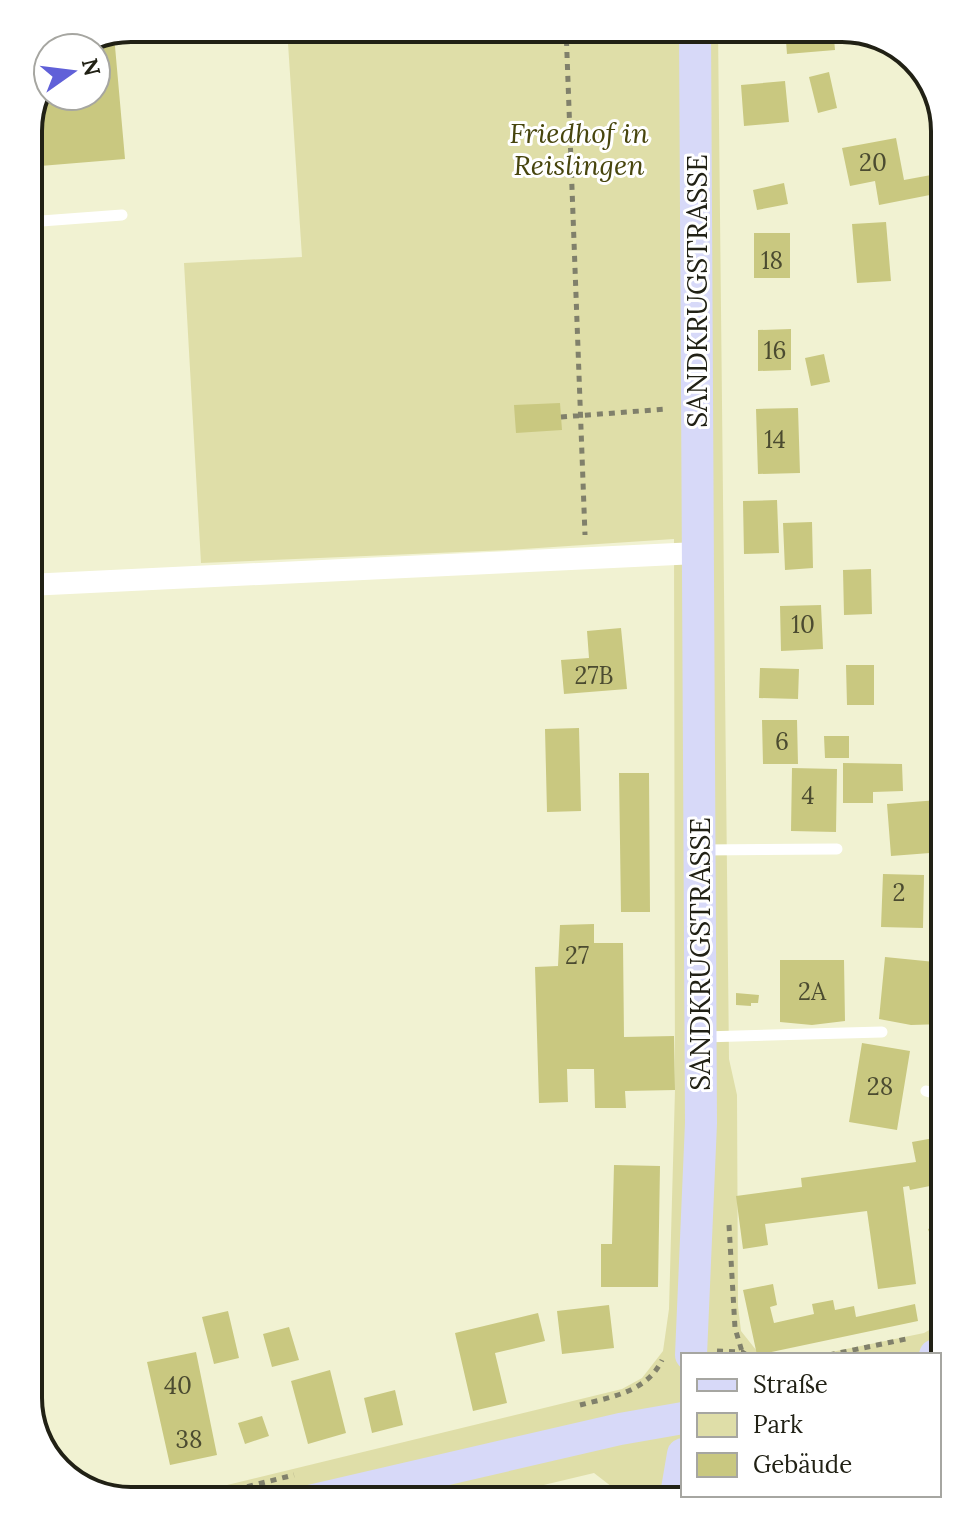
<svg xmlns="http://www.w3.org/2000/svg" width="973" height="1529" font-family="Lora,serif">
  <rect width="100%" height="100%" fill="#f1f2d2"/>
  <path fill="#dfdea8" d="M287,28H718L729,1059L737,1095L738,1306L741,1331L760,1355H683V1495H733L729,1501H627L625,1497L594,1473L476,1501H161L622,1389L642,1378L663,1351L669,1309L675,1090L674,539L507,550L201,563L184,263L302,257Z
    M945,1321V1382L939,1385V1355H817L924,1333Z"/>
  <path fill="#c9c880" d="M785,28H833L835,50L787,54Z
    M114,35L125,159L28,167V125L48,81V96H96V48H83Z
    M829,72L837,108L818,113L809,77Z
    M785,81L789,122L744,126L741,85Z
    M896,138L904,180L931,175L935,194L879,205L875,181L850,186L842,148Z
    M784,183L788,204L757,210L753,190Z
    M886,222L891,281L857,283L852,224Z
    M754,233H790V278H754Z
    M791,329V370L758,371V330Z
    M824,354L830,382L811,386L805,358Z
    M560,403L562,430L516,433L514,405Z
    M798,408L800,473L758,474L756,409Z
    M777,500L779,553L744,554L743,501Z
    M812,522L813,568L785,570L783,523Z
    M871,569L872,614L844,615L843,570Z
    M821,605L823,649L781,651L780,606Z
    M621,628L627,689L564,694L561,660L589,658L587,631Z
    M846,665H874V705H847Z
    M760,668L799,669L798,699L759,698Z
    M762,720H797L798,764H763Z
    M579,728L581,811L547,812L545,729Z
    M824,736H849V758H825Z
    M843,763L902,764L903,791L873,792V803H843Z
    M792,768L837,769L836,832L791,831Z
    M619,773H649L650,912H621Z
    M938,800L943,852L891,856L887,804Z
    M883,874L924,875L923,928L881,927Z
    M594,924V943H623L624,1037L674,1036L675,1090L625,1091L626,1108H595L594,1069H567L568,1102L539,1103L535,967L558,966L560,925Z
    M885,957L945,963L944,1024L911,1025L879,1019Z
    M780,960H844L845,1021L812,1025L780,1022Z
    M736,993L759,995L758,1003H751V1006L736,1005Z
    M862,1043L910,1051L897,1130L849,1122Z
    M945,1136V1183L910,1190L909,1186L903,1187L916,1284L878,1289L867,1211L765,1224L768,1245L743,1249L736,1196L802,1187L801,1178L916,1162L912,1142Z
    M614,1165L660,1166L658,1287H601V1244H612Z
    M945,1223V1266L942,1267L928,1229Z
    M773,1284L777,1305L770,1307L774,1323L814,1314L812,1304L833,1300L835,1310L854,1306L856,1317L915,1304L918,1321L757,1355L743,1290Z
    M609,1305L614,1348L562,1354L557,1311Z
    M228,1311L239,1358L214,1364L202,1317Z
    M538,1313L545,1341L495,1353L507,1403L473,1411L455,1333Z
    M289,1327L299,1360L272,1367L263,1334Z
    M196,1352L217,1455L170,1465L147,1362Z
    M330,1370L346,1433L308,1444L291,1381Z
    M395,1390L403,1425L372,1433L364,1398Z
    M262,1416L269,1436L245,1444L238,1423Z"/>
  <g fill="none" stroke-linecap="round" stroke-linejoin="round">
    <path stroke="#80806b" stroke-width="5" stroke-dasharray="6 6" stroke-linecap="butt" d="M566,28L585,535
      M561,417L667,409
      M729,1225L735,1328L743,1355
      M717,1351L742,1352L747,1355
      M829,1355L911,1338
      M580,1405C611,1397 647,1392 662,1360
      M189,1501L294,1475"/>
    <path stroke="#fff" stroke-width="11" d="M28,222L122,215
      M701,850L837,849
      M703,1037L882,1032
      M926,1091L945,1096"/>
    <path stroke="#fff" stroke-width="22" d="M28,585L697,553"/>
    <path stroke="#d7d9f8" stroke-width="32" d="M691,1355L701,1123L695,28
      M935,1355L945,1351
      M309,1501L620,1429L683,1418
      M675,1501L683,1454
      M701,1501L705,1495"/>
  </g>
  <g text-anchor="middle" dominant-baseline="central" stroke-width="6" stroke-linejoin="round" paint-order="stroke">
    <g font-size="24" fill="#4b4b30">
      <text x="873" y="162">20</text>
      <text x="772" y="260">18</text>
      <text x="775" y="350">16</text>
      <text x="775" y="439">14</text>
      <text x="803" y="624">10</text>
      <text x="594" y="675">27B</text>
      <text x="782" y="741">6</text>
      <text x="808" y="795">4</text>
      <text x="899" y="892">2</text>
      <text x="577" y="955">27</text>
      <text x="812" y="991">2A</text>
      <text x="880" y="1086">28</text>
      <text x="178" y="1385">40</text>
      <text x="189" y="1439">38</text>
    </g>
    <g font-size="28" font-style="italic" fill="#47450d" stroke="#fff">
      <text x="579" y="133">Friedhof in<tspan x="579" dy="32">Reislingen</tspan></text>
    </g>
    <g font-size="28" fill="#212115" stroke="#fff">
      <text transform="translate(697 291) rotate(-90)">SANDKRUGSTRASSE</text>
      <text transform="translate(700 954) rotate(-90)">SANDKRUGSTRASSE</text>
    </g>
  </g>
  <path d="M0 0H973V1529H0ZM131 42H842A89 89 0 0 1 931 131V1398A89 89 0 0 1 842 1487H131A89 89 0 0 1 42 1398V131A89 89 0 0 1 131 42Z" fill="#fff" fill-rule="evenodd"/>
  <path fill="none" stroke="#212115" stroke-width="4" d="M131 42H842A89 89 0 0 1 931 131V1398A89 89 0 0 1 842 1487H131A89 89 0 0 1 42 1398V131A89 89 0 0 1 131 42Z"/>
  <rect x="681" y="1353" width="260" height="144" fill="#ffffff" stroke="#a6a6a1" stroke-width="2"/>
  <rect x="697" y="1379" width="40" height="12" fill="#d7d9f8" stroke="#a6a6a1" stroke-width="2"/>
  <text x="753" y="1393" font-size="24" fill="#212115">Straße</text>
  <rect x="697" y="1413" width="40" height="24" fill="#dfdea8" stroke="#a6a6a1" stroke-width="2"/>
  <text x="753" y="1433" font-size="24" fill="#212115">Park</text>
  <rect x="697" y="1453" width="40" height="24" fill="#c9c880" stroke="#a6a6a1" stroke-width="2"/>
  <text x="753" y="1473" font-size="24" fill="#212115">Gebäude</text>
  <g transform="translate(72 72) rotate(76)"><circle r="38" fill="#ffffff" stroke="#a6a6a1" stroke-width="2"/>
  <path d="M0-6L14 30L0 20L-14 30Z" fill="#6060d8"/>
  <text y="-12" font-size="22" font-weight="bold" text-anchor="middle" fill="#212115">N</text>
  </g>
</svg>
